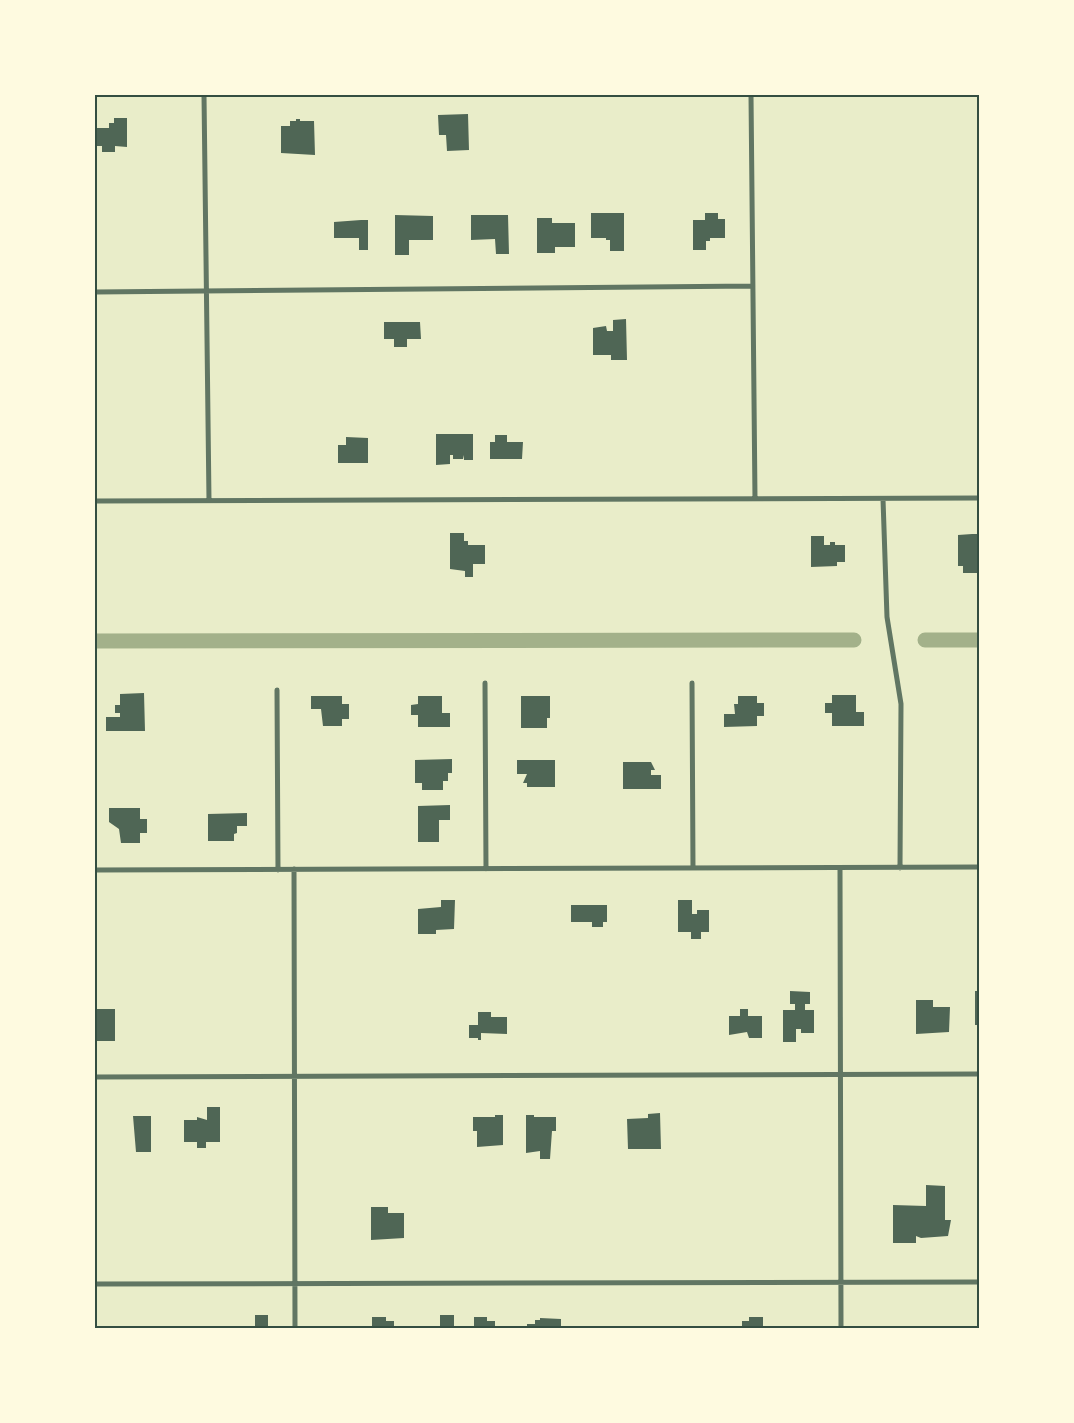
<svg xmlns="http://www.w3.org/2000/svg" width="1074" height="1423" font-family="'Times New Roman',serif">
  <rect width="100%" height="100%" fill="#e9edc9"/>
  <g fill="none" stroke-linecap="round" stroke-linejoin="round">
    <path stroke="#a3b18a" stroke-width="15" d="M925,640H979
      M95,641L854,640"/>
  </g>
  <path fill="#4f6655" d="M468,114L469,150L447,151L446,135H439L438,115Z
    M114,118H127V147L115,146V152H102V146H95V128H109V123H114Z
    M296,119H300V121H314L315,155L281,153V126H290V121H296Z
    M591,213H624V251H610V240H606V238H591Z
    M705,213H718V219H725V238H710V241H706V250H693V220H705Z
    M395,215L433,216V240H409V255H395Z
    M471,215H508L509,254H496L495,239L471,240Z
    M537,218H552V223H575V247H555V253H537Z
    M361,220H368V250H359V238H334V222Z
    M626,319L627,360H611V355H593V328L606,326L607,331H613V320Z
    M384,322H420L421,339H407V347H394V339H384Z
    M436,434H473V460H464V455L463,459H453V455H450V464L436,465Z
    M495,435H507V442H523L522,459H490V442H495Z
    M346,437L368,438V463H338V445H346Z
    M450,533H464V541H468V545H485V564H473V577H465V571L450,569Z
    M972,534H979V573H963V566H958V535Z
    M811,536H824V545H830V542H835V545H845V562H837V566L811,567Z
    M144,693L145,731H106V717H120V713H115V705H120V694Z
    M832,695H856V712H864V726H832V713H825V703H832Z
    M311,696H342V704H349V719H342V726H323L321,709H311Z
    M418,696H442V713H450V727H418V715H411V705L418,704Z
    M521,696H550V718H547V728H521Z
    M738,696H757V703H764V716H757V726L724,727V714H735L734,704H738Z
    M452,759V773H448V781H443V790H422V783H415V760Z
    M517,760H555V787H527V783H523L527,774H517Z
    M623,762H651L655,770H651V775H661V789H623Z
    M450,805V820H439V842H418V806Z
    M109,808H140V819H147V833H140V843H121L119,829L109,822Z
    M247,813V826H237V833L234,834V841H208V814Z
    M441,900H455L454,929L436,930V934H418V909L441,907Z
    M678,900H692V914H697V910H709V932H701V939H691V932H678Z
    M571,905H607V922H603V927H592V922H571Z
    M790,991L810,992V1004H805V1010H814V1033H801V1029H796V1042H783V1010H795V1004H790Z
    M975,991H979V1025H975Z
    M916,1000H933V1007H950L949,1032L916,1034Z
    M95,1009H115V1041H95Z
    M740,1009H748V1016H762V1038H749L747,1032L729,1035V1016H740Z
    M478,1012H491V1017H507V1034L481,1033V1040H478V1038H469V1025H478Z
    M207,1107H220V1142H206V1148H197V1142H184V1120H197V1117L207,1120Z
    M660,1113L661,1149H628L627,1119L648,1118V1114Z
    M495,1115H503V1145L477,1147V1131H473V1117H495Z
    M526,1115H534V1117H556V1131H552L550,1159H540V1151L526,1153Z
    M133,1116H151V1152H136Z
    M926,1185L945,1186V1220H951L948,1236L921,1238L916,1236V1243H893V1205L926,1206Z
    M371,1207H388V1213H404V1238L371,1240Z
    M255,1315H268V1328H255Z
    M440,1315H454V1328H440Z
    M372,1317H386V1321H394V1328H372Z
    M474,1317H487V1321H495V1326H504V1328H474Z
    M749,1317H763V1328H732V1326H742V1321H749Z
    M540,1318L561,1319V1328H527V1324H535V1320H540Z"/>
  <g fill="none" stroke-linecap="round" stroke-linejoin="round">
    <path stroke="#617663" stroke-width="5" d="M204,95L209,500
      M751,95L755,499
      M95,292L753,286
      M883,499L887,617L901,704L900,868
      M95,501L979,498
      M485,683L486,869
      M692,683L693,868
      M277,690L278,870
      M840,868L841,1328
      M294,869L295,1328
      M95,870L979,867
      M95,1077L979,1074
      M95,1284L979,1282"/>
  </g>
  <rect width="1074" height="1423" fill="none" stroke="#fefae0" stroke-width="192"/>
  <rect x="96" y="96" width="882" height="1231" fill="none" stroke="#344e41" stroke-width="2"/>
</svg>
